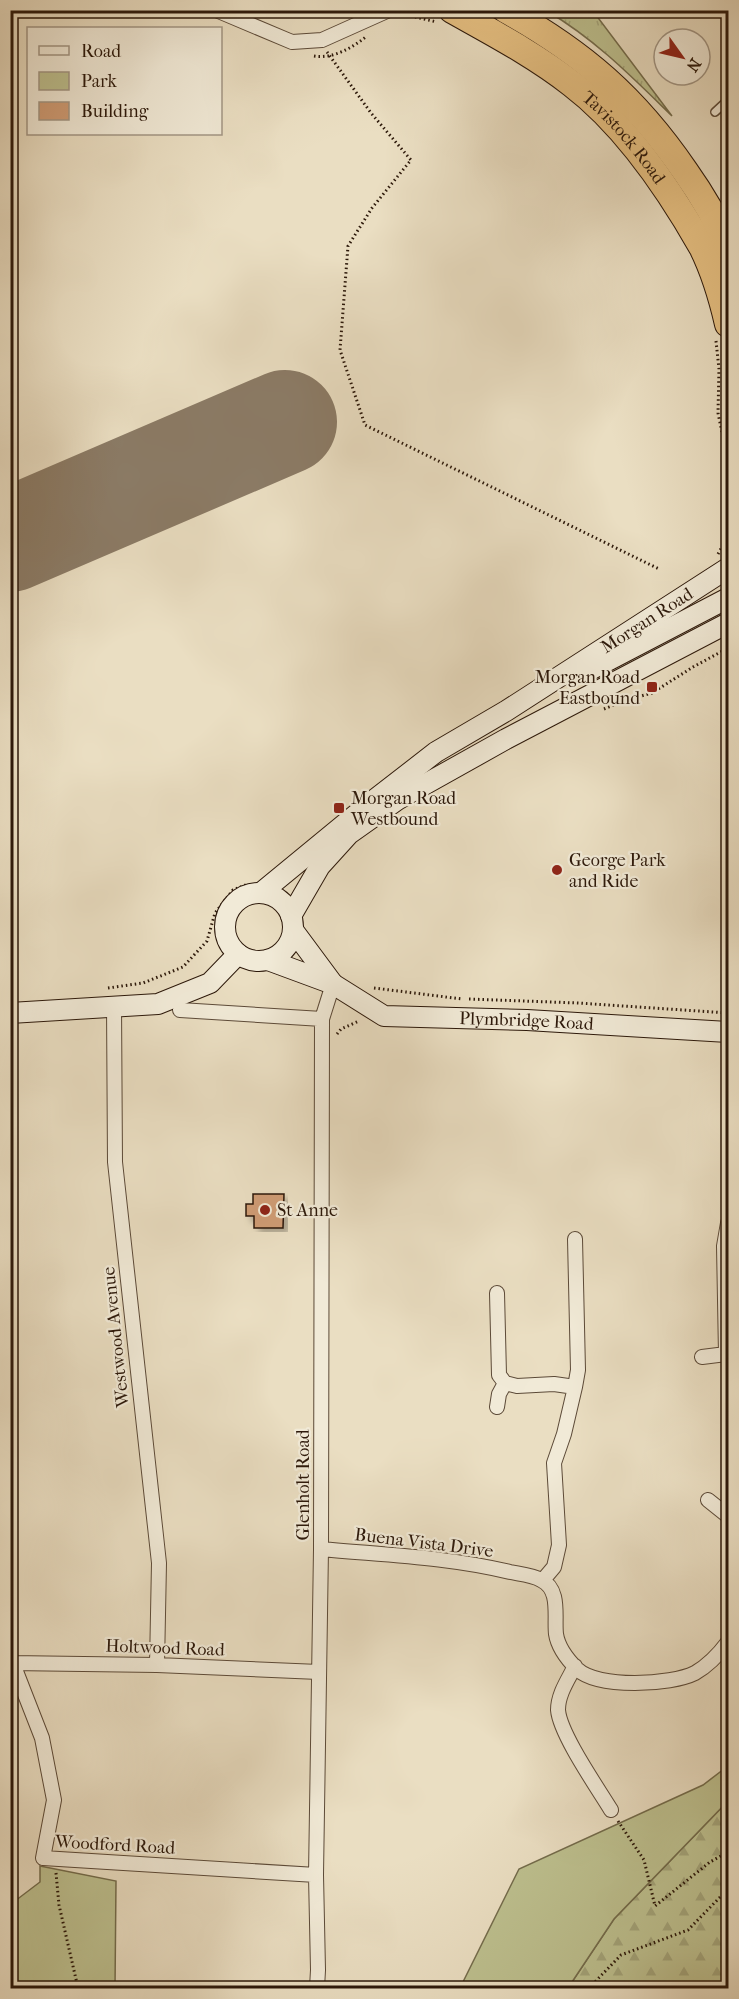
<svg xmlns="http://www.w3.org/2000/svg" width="739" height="1999" font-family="'IM FELL French Canon',serif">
  <defs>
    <pattern id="grass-tufts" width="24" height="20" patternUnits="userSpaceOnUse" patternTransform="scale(1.5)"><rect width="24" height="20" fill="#bdc08f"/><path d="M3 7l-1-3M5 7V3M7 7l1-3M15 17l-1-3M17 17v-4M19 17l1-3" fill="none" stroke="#a3a47a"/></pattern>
    <pattern id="forest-firs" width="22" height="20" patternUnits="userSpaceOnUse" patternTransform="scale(1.5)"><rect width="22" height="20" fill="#bdc08f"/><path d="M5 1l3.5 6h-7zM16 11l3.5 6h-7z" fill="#a3a47a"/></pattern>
    <filter id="shadow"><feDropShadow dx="5.5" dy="5.5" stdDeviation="3" flood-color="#0004"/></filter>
  </defs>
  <rect width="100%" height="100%" fill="#eadec2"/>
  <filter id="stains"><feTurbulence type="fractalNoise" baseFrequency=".00333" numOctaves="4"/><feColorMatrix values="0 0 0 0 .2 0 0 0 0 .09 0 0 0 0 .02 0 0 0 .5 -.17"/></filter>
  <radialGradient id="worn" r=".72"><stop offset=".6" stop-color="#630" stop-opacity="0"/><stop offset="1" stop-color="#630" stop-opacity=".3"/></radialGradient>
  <path fill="url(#grass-tufts)" stroke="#746c4c" stroke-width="1.5" d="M547,11H593L672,116C632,77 596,40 547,11Z"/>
  <path fill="url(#forest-firs)" stroke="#746c4c" stroke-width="1.5" d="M728,1801V1988H568L614,1919Z"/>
  <path fill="#bdc08f" stroke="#746c4c" stroke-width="1.5" d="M728,1766V1801L614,1919L568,1988H460L519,1869L703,1785Z
    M40,1866L116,1881L115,1988H11V1904L40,1882Z"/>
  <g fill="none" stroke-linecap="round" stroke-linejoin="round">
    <path stroke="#8b7b66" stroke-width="104" d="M10,540L285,422"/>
  </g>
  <path fill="#cf9c75" stroke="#2c180a" stroke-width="1.5" filter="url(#shadow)" d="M253,1194H284L283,1228H254V1216H246V1204H253Z"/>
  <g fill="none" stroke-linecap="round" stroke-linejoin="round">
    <g stroke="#5c4a38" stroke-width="10">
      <path id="lane" d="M715,112L728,100"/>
    </g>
    <g stroke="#5c4a38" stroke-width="16">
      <path id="street" d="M216,10L292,42L322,40L389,10
        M723,10L728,15
        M114,1005L115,1162L159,1563L157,1665
        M180,1010L322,1019
        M702,1357L726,1354L724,1246L728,1223
        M505,1383L517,1386L554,1384L575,1387
        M497,1407L499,1394L505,1383L499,1375L497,1293
        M708,1500L728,1516
        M321,1549C384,1555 449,1557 510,1572C520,1574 533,1575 541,1580C561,1589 554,1617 556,1634C558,1647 568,1660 577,1669C598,1689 671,1685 695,1673C709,1665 719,1654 728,1642
        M543,1580L554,1567L559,1545L554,1463L564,1434L575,1387L578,1370L575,1239
        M10,1656L42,1738L54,1800L43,1858L316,1875
        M10,1663L157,1665L319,1672
        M575,1666C568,1680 558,1694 558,1710C560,1734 597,1787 611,1810
        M317,1988L318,1970L316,1875L321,1549L322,1019L333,984"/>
    </g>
    <g stroke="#2c180a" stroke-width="22">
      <g id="secondary">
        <path d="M590,670L728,598"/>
        <path id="s1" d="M262,892L369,804L436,752L506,711L728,568"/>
        <circle cx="259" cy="927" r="34"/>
        <path d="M291,916L320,866L349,834L397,800L506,739L728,623"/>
        <path d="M293,930L333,984"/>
        <path id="s2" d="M268,960L333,984L384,1016L527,1020L728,1032"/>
        <path d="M10,1013L158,1004L210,983L238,954"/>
      </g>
    </g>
    <g stroke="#2c180a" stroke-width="28">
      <g id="highway">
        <path id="s3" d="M452,10C493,33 535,55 572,84C626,125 669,189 702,247C714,271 722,298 728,324"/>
        <path d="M506,10C583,53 635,98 685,171C702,195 717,220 728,247"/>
      </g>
    </g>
    <path stroke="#2c180a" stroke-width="3" stroke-dasharray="1.5 3" stroke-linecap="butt" d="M188,10L203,17
      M403,11L415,17L437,22
      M327,52L371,113L411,160L372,208L348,246L340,350L365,425L659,569
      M314,56C333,59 352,48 367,36
      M716,341L719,369L718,413L728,461
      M718,554L728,536
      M604,709L623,701L652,693L693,667L728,648
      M108,988L143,983L183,967L207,941L215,913L233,890L248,884
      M374,988L462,999
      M469,999L578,1003L728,1013
      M337,1034L341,1029L359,1021
      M618,1821L644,1860L655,1906L710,1862L728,1852
      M56,1873L59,1905L78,1988
      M589,1988L621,1955L688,1930L728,1889"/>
    <use href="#lane" stroke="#f1ead7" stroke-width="7"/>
    <use href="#street" stroke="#f1ead7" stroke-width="14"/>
    <use href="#secondary" stroke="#f1ead7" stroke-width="20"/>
    <use href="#highway" stroke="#e5bf81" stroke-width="26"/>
  </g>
  <g fill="#8f2418" stroke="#f1ead7" stroke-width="2">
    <rect x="646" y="681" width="12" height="12" rx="3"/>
    <rect x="333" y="802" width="12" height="12" rx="3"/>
    <circle cx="557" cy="870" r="6"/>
    <circle cx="265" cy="1210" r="6"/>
  </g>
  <g text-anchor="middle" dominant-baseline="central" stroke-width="4.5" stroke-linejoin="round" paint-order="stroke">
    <g font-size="18" fill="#2c180a" stroke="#f1ead7">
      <text stroke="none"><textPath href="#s3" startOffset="216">Tavistock Road</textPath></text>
      <text stroke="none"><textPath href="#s1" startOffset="472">Morgan Road</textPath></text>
      <text stroke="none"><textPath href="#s2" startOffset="272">Plymbridge Road</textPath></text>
      <text transform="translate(116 1337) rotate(-96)">Westwood Avenue</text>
      <text transform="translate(303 1485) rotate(-90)">Glenholt Road</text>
      <text transform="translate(424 1543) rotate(7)">Buena Vista Drive</text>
      <text transform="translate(165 1648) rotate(2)">Holtwood Road</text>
      <text transform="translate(115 1845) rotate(3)">Woodford Road</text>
    </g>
    <g font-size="18" fill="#2c180a" stroke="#f1ead7" text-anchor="start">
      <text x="640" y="677" text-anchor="end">Morgan Road<tspan x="640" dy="21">Eastbound</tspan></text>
      <text x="351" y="798">Morgan Road<tspan x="351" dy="21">Westbound</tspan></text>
      <text x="569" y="860">George Park<tspan x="569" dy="21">and Ride</tspan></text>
      <text x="277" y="1210">St Anne</text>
    </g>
  </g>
  <rect width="739" height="1999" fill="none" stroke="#eadec2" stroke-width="36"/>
  <rect x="12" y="12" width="715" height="1975" fill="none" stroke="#2c180a" stroke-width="3"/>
  <rect x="18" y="18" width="703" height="1963" fill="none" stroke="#2c180a" stroke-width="1.5"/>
  <rect x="27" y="27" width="195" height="108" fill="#f1ead7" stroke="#a29685" stroke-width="1.5"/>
  <rect x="39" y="46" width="30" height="9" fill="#f1ead7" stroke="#a29685" stroke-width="1.5"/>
  <text x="81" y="57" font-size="18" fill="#2c180a">Road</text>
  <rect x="39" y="72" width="30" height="18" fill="#bdc08f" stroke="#a29685" stroke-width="1.5"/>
  <text x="81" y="87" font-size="18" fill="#2c180a">Park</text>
  <rect x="39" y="102" width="30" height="18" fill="#cf9c75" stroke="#a29685" stroke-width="1.5"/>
  <text x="81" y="117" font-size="18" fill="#2c180a">Building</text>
  <g transform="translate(682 57) rotate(124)"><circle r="28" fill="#f1ead7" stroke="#a29685" stroke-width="1.5"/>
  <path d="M0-4.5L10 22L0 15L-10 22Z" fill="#8f2418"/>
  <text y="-9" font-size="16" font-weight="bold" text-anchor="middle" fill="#2c180a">N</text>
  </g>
  <rect width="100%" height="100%" filter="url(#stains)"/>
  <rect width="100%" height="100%" fill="url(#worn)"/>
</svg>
